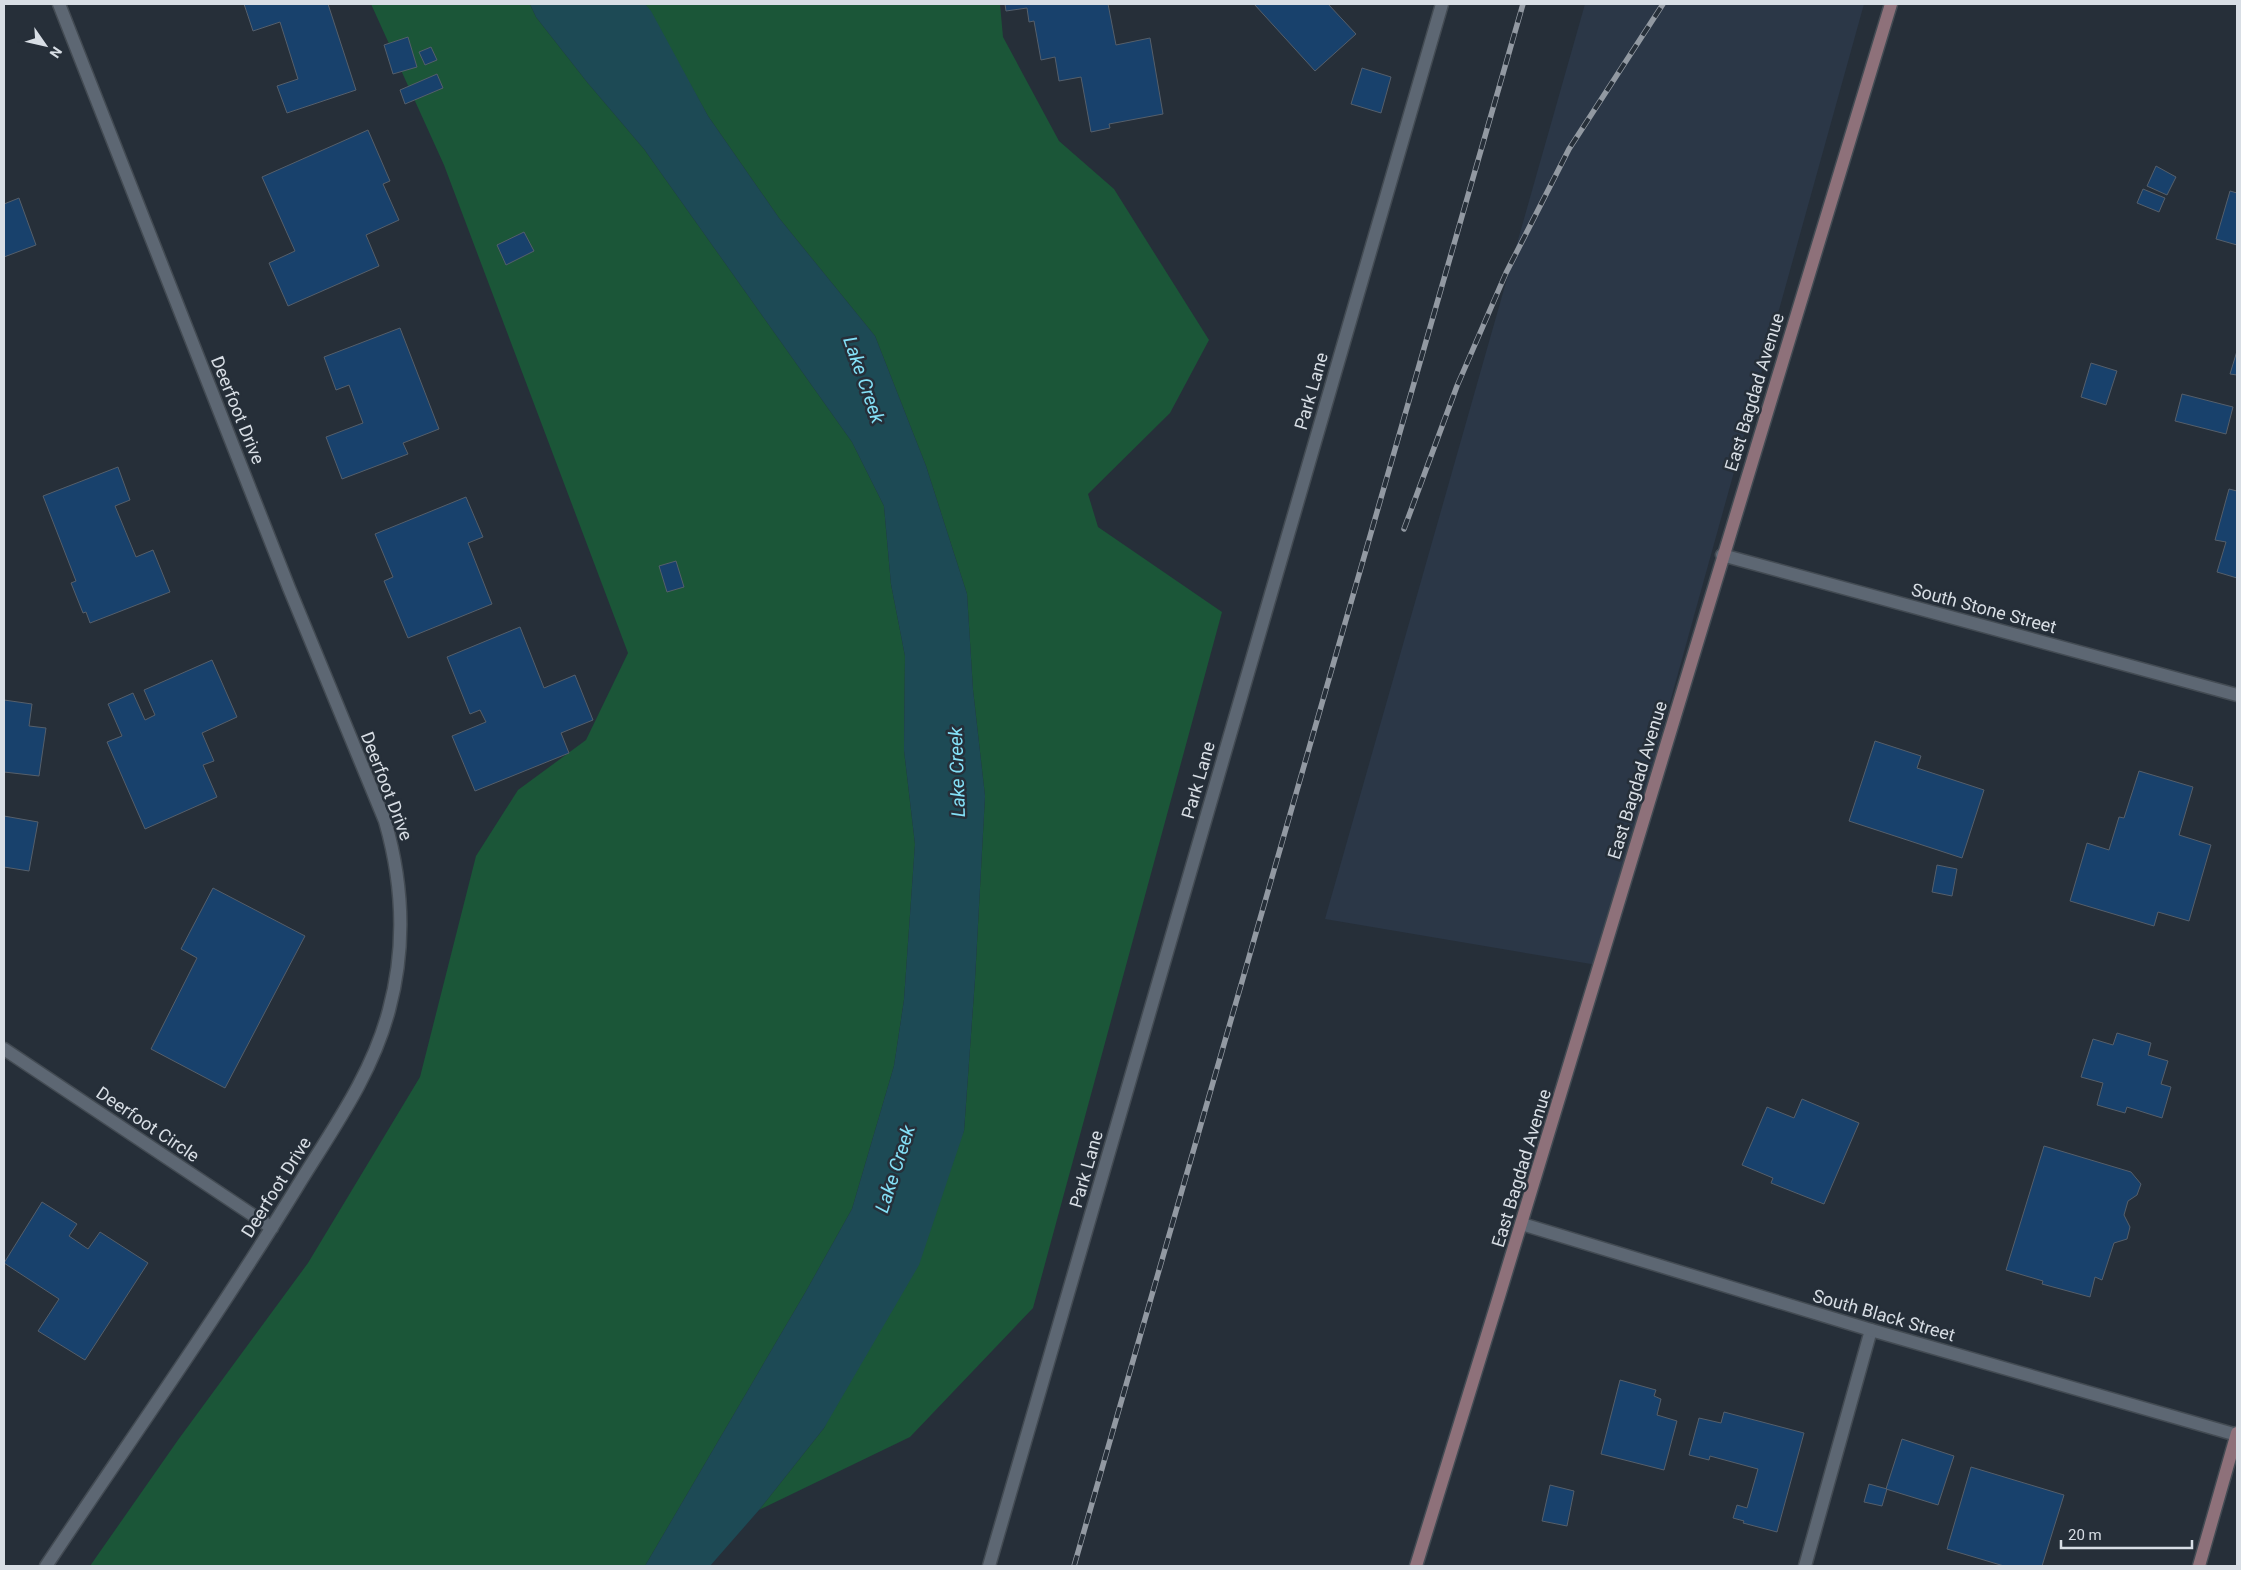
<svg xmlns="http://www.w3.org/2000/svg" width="2241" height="1570" font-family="Roboto,sans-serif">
  <rect width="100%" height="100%" fill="#262f39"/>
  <path fill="#2b3747" d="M1585,4H1864L1597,965L1325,919Z"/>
  <path fill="#1b5638" d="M371,4H530L536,17L587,82L644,149L852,442L884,506L891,584L905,656L904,750L915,844L904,1000L894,1066L852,1209L805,1293L645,1566H90L178,1440L308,1263L420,1077L476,856L518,790L586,740L628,653L444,165Z
    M645,4H1000L1003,37L1059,141L1114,189L1209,340L1170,413L1088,494L1098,527L1222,612L1033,1308L910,1437L759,1510L824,1428L964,1131L975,979L985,796L973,690L967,594L926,466L875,336L779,218L708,116Z"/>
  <path fill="#1d4a55" d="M530,4H645L651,11L708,116L779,218L875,336L926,466L967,594L973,690L985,796L975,979L964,1131L919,1265L824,1428L759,1510L710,1566H645L805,1293L852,1209L894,1066L904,1000L915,844L904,750L905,656L891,584L884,506L852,442L644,149L587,82L536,17Z"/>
  <path fill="#18416c" stroke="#555f6b" d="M244,4H328L356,90L287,113L277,86L298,79L280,22L253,31Z
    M1005,4H1108L1116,45L1150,38L1163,114L1109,124L1110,128L1091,132L1081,77L1059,81L1055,57L1041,60L1034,21L1029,22L1027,8L1006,11Z
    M1254,4H1328L1356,34L1315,71Z
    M408,37L417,67L393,74L384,45Z
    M431,47L437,60L425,65L419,52Z
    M1362,68L1391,77L1381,113L1351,104Z
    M437,74L443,88L405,104L400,90Z
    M368,130L390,181L383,184L399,220L366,235L379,266L288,306L269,263L295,251L262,177Z
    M2156,166L2176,177L2167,195L2147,186Z
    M2143,189L2165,198L2159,212L2137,203Z
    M2230,191L2237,193V245L2216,239Z
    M19,198L36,245L4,257V204Z
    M524,232L534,251L506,265L497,245Z
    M400,328L439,429L403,443L408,454L342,479L326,437L363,423L349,385L336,390L324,357Z
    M2237,351V375L2230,374Z
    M2091,363L2117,371L2106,405L2081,397Z
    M2182,394L2233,407L2226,434L2175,421Z
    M118,467L130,500L115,506L136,557L153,550L170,592L90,623L86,612L83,613L71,583L76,581L43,496Z
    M2229,489L2237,491V578L2217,572L2226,542L2215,540Z
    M466,497L483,537L468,543L492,604L408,638L384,581L393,577L375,534Z
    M676,561L684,587L667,592L659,566Z
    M520,627L544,688L575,675L593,720L561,733L569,753L475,791L452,736L486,722L480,710L470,714L447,657Z
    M212,660L237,717L202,733L214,761L203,765L217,797L145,829L107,742L122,736L108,704L133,693L145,720L155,715L144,690Z
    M4,700L32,704L29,726L46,728L39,776L4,772Z
    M1875,741L1921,756L1917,768L1984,790L1962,858L1849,821Z
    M2139,771L2193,787L2179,835L2211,845L2189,921L2158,912L2154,926L2070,901L2087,843L2109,850L2119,817L2124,818Z
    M4,816L38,822L29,871L4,867Z
    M1937,865L1957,869L1952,896L1932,892Z
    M213,888L305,936L225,1088L151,1049L197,958L181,949Z
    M2117,1033L2151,1043L2148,1055L2168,1061L2161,1084L2171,1087L2162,1118L2127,1107L2125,1113L2097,1105L2103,1083L2081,1077L2093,1039L2113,1045Z
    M1802,1099L1859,1123L1824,1204L1771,1183L1773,1178L1742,1165L1767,1107L1794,1118Z
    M2044,1146L2131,1172L2141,1184L2137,1195L2128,1201L2124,1215L2130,1227L2127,1239L2114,1243L2102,1280L2095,1277L2090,1297L2042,1284L2043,1281L2006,1270Z
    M42,1202L77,1224L69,1236L88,1249L100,1232L148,1263L85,1360L38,1331L59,1299L4,1263Z
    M1620,1380L1656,1390L1654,1396L1661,1399L1657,1415L1677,1421L1664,1470L1601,1454Z
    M1724,1412L1804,1433L1777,1532L1743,1523L1744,1521L1733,1518L1737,1505L1747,1508L1758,1469L1710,1456L1709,1460L1689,1455L1699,1418L1721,1423Z
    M1902,1439L1954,1456L1938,1505L1886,1489Z
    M1971,1467L2064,1495L2042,1566H2004L1947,1549Z
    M1869,1484L1887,1489L1882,1506L1864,1502Z
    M1550,1485L1574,1491L1567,1526L1542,1521Z"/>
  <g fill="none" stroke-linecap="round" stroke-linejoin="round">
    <g stroke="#434b53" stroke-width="15">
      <path id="lane" d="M989,1566L1442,4
        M1805,1566L1871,1330"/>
    </g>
    <g stroke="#434b53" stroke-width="15">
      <path id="street" d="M1722,555L2237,695
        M4,1049L272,1228
        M1522,1224L1871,1330L2237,1435
        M46,1566C130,1440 218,1316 297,1187C332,1130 372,1075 389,1010C406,947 403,883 385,821L289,588L59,4"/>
    </g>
    <g stroke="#434b53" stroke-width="15">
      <path id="secondary" d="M1416,1566C1577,1046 1732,524 1891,4
        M2199,1566L2237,1433"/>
    </g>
    <use href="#lane" stroke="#5d6773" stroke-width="12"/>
    <use href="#street" stroke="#5d6773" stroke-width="12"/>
    <use href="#secondary" stroke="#8e717a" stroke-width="12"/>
    <g stroke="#9299a2" stroke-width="5.5">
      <path id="rail" d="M1404,529L1457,386L1506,273L1569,149L1663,4
        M1074,1566L1523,4"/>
    </g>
    <use href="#rail" stroke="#262f39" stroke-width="4" stroke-dasharray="11" stroke-linecap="butt"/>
  </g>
  <g text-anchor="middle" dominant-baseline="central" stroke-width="5" stroke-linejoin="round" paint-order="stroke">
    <g font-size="18" fill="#d8dee5" stroke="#262f39">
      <text transform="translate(1311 391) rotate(-74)">Park Lane</text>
      <text transform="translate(1754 392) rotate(-73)">East Bagdad Avenue</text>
      <text transform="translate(238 410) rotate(68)">Deerfoot Drive</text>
      <text transform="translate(1984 608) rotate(15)">South Stone Street</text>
      <text transform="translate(1198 780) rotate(-74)">Park Lane</text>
      <text transform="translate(1637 780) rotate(-73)">East Bagdad Avenue</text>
      <text transform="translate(387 786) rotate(69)">Deerfoot Drive</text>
      <text transform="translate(148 1124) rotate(34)">Deerfoot Circle</text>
      <text transform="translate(1521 1168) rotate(-73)">East Bagdad Avenue</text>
      <text transform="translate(1086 1169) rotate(-74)">Park Lane</text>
      <text transform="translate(276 1187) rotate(-58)">Deerfoot Drive</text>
      <text transform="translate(1884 1315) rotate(16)">South Black Street</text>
    </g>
    <g font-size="19" font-style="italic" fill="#84e0f7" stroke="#262f39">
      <text transform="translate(864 380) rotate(71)">Lake Creek</text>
      <text transform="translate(957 772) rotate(-92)">Lake Creek</text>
      <text transform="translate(895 1169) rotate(-72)">Lake Creek</text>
    </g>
  </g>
  <rect width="2241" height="1570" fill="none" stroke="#d8dee5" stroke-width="10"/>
  <g transform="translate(45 45) rotate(124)" stroke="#262f39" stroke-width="4" paint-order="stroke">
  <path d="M0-4L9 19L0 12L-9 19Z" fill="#d8dee5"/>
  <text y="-8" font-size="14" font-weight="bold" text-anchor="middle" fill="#d8dee5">N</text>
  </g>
  <path d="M2061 1540v8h131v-8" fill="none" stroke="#d8dee5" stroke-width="2.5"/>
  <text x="2068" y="1540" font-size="15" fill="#d8dee5" stroke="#262f39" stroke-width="4" paint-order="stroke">20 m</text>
</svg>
